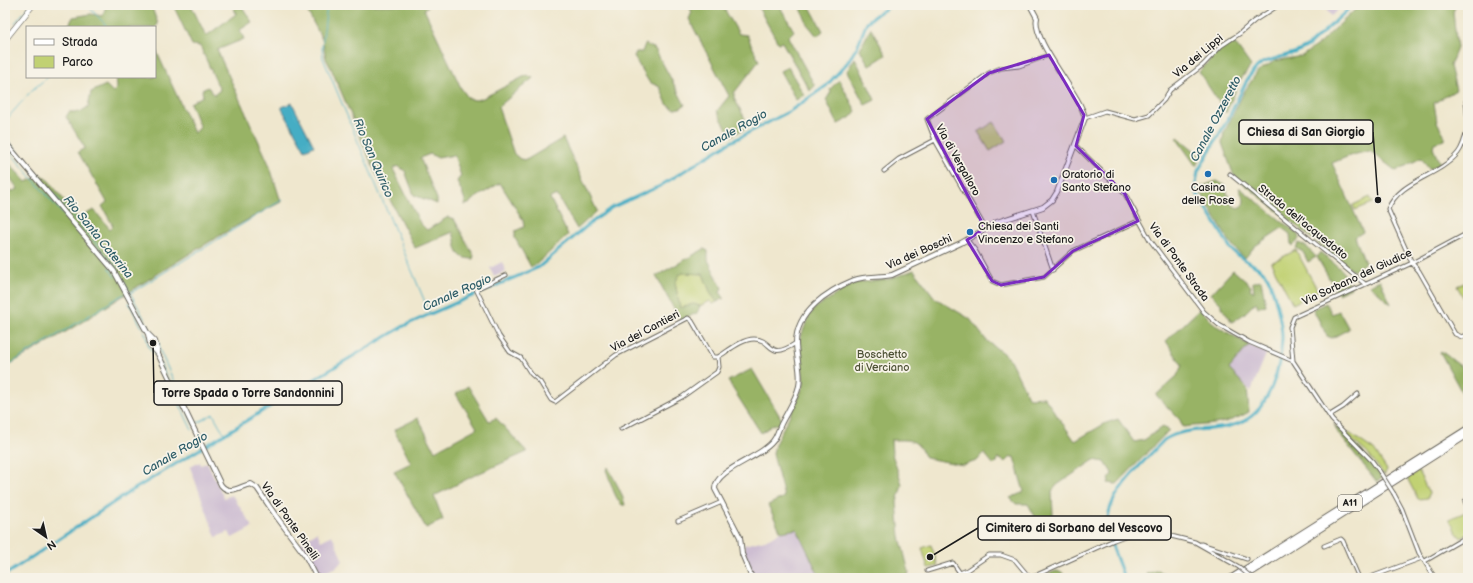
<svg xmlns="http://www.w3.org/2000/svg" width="1473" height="583" font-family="'Balsamiq Sans',sans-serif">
  <rect width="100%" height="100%" fill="#f7f3e8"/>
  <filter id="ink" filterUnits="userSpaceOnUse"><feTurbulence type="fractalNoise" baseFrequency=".025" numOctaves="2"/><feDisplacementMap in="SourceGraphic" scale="8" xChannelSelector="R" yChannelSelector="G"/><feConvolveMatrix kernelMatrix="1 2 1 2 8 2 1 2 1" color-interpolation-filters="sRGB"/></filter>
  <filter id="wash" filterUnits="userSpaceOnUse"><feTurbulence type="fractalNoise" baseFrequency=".012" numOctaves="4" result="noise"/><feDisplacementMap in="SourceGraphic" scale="16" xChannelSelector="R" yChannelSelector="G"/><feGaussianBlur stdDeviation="0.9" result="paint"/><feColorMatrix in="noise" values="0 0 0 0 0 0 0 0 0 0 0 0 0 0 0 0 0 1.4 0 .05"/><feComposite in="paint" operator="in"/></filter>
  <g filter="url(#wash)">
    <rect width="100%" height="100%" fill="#efe7ce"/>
    <path fill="#cebed2" d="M1323,5H1343L1331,16Z
      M502,262L506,271L494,277L490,268Z
      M1249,345L1267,352L1251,391L1229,370Z
      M200,462L201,465L207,462L224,498L232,495L253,527L232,538L229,532L216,537L190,467Z
      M797,529L820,578H754L745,554L744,545L765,540L781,532Z
      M317,532L321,541L332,535L343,561L335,568L320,574L301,542Z"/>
    <path fill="#c1d173" stroke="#6e7648" d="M994,122L1006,141L990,151L978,132Z
      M1370,197L1373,203L1355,210L1353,205Z
      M1296,250L1318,291L1293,304L1271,263Z
      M683,272L703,274L711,294L717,302L713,304L710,301L700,306L693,304L680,308L675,283L679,275Z
      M1464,283L1468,289V306L1457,286Z
      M1349,433L1374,450L1387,470L1384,475L1368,454L1347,435Z
      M1418,471L1429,493L1428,498L1418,499L1407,478Z
      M1468,511V534L1461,538L1456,532L1449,519Z
      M931,545L938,566L928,568L922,548Z"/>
    <path fill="#98b365" stroke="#5a6840" d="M106,5H151L158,24L155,28L68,27L73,17L91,14L103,16Z
      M173,5H191L206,36L236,14L233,5H241L252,22L240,30L244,39L217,50L269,164L281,202C220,233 162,271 104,308C72,329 38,348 5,367V194L18,189C13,181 1,169 7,161L26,182L41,175L49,181L78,218L94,210L110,229L113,226L102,206L107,202L78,152L85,148L66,117L69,112H80L88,107L91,92L106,85L113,92L117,88L116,77H155V48L194,133L200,128L190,103L203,96L202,90L208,87L214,95L220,90L200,46L192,45Z
      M304,5H430L424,9L461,88L469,99L476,100L483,98L527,75L533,78L498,107L514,154L520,159L526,160L563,138L597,211L577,229L557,195L550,198L568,235L540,261L531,267L515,238V231L524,227L523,220L500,183L472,200L469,204L464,205L465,200L457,181L461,176L454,155L438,158L430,154L420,158L437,199V204L414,195L405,171L398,166L393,169L420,223L427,230L448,217L454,219L474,256L473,259C453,258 458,248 453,232L415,248L374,169L331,68L326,59L322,39Z
      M688,5H722L739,34L747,35L759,61L734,93V98L749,126L731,136L717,111L729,96L689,19L692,12Z
      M757,5H779L794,31L788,37L815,86L810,91L782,42L778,43Z
      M800,5H809L823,31L817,36L807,24Z
      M1360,5H1456L1453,12L1457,48L1450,66L1456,90L1434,103L1437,122L1444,134V140L1434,143L1433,148L1440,164L1430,169L1421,158L1396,171L1370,151L1352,155L1332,163L1363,232L1355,237L1365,263L1353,271L1234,176L1222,143L1224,133L1244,92L1258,71L1275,61L1302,56L1320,43Z
      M871,28L886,55L869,66L860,49Z
      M1233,41L1251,66L1240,80L1226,113L1199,72L1219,50Z
      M645,44L655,49L685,105L680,108L674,109L667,104L660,87L649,82L634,57L636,52H642Z
      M855,58L875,100L865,105L847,71Z
      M788,67L804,95L796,100L780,71Z
      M839,80L856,111L850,118L838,124L826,100L831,92L830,89Z
      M1178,137L1201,156L1196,166L1177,139Z
      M1217,181L1224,185L1232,205L1238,208L1243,206L1244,200L1239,188H1240L1299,235L1300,238L1293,246L1291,244L1290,234L1282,228L1255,246L1245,258C1229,247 1213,212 1202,194L1200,187Z
      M1299,243L1307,247L1316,257L1308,262L1303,252L1296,248Z
      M704,249L708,251V260L722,288L720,292L724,298L717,302L711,294L703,274L683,273L679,275L675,283L680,308L693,304L700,306L697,313L680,320L656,276Z
      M1320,252L1342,270L1351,288L1338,294L1317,257Z
      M914,270L935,298L970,319L986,340L1009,358L1029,398L1044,397L1075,441L1106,423L1118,419L1134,442L1144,440L1163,427L1169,430L1117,484L1108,483L1112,473L1105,462L1094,460L1057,485L1052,491L1053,516L1037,520L1028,504H1016L1010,498L1024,492L1014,457H1011L1006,462L998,458L997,462L994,465L984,453L977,461L963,465L926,458C916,438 912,440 891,440L892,454L902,484L897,502L900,537L909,572L907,578H820L797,529L781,532L768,505L784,497L773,454L775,444L798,399L804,384L799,341L809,316L815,308L854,283L889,279Z
      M1233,270L1251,286L1250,289L1254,292L1253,282L1261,280L1266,305L1258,307L1256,302L1244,314L1232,322L1221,307V304L1211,294Z
      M1380,280L1391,304L1369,285Z
      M1326,303L1332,314L1339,311L1349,329L1332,338L1327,336L1313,309Z
      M1200,309L1215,325L1249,345L1229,369L1247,388L1249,412C1225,426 1209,424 1183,427L1180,420L1156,395L1177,376L1182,365L1166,341Z
      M1441,351L1468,372V404L1440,352Z
      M752,369L782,420L778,425L774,424L761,433L728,381Z
      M468,386L489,421L496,418L527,452L475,475L434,496L443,520L426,528L394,471L411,463L394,430L418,418L435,451L477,428L456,394Z
      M1334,424C1351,441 1370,457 1382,478L1377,482L1338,433Z
      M608,467C615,482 621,489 625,505H622C613,496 611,481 606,470Z
      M1158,570L1166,575L1167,578H1148L1146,574Z
      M1056,571L1062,572L1065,578H1046L1045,575Z"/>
    <path fill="#44adc4" stroke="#306470" d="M292,103L314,146L305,150L282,109V107Z"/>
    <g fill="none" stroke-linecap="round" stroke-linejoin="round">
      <path stroke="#44adc4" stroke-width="1" d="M87,5L106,25L104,27
        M327,5L322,47L323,58L430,314
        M15,23L30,5
        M5,36L8,32
        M5,121L32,90L48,77
        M5,137L116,267L152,333L159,342V349L194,425L213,414L225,435
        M5,146L90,246
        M109,268L115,277
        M132,292L282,200
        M129,303L146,335L149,348L155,353L192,430
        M5,367L124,294"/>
      <path stroke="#44adc4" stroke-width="3" d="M5,575L128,493L333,368L404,326L430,314L539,267L588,225L611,208L660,186L729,143L790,111L826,86L847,63L857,47L867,22L877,14L892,5
        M1124,578C1118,560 1108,541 1108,522C1107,493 1146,460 1164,440C1189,424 1219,434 1244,421C1270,408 1281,366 1282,339C1283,327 1273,286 1267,276C1261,266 1241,261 1231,249L1195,190L1198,171L1228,119L1248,78L1257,67L1264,62L1297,52L1308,46L1353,5"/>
    </g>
  </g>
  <g filter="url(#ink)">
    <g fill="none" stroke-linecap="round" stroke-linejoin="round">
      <g stroke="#66635a" stroke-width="5">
        <path id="minor" d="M1468,97L1466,101L1468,123
          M1085,118L1105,111L1135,119L1149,115L1164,100L1170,90L1203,65L1221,46L1239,34L1254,21L1279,5
          M1468,127C1466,135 1463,147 1458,153C1438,177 1400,180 1388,209L1412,263L1419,271L1455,334L1462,337L1468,333
          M1075,145L1125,194L1150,240L1204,312L1219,325L1249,342L1293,361L1332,420L1372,461L1380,472
          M884,171L899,159L935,140
          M1230,174L1365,284
          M1033,211L1053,270
          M985,228L935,140L927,119L989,73L1001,68L1019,66L1049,55
          M967,240L975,250L992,281L1001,285L1044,277L1073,251L1138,221
          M506,275L476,289L499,336L510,352L521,358L531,374L540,382L551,400L555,402L616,355L688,318L692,321L713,357H718C728,351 742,339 754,339C774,339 767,362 796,343
          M1293,361L1290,327L1294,317L1412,263L1468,233
          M1330,415L1343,407L1358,394
          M621,429L682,397L717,372L719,367L718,357
          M1394,494L1402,509L1419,553L1435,578
          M1468,499L1465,501L1468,509
          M678,521L722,502
          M1201,544L1247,559
          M1324,546L1341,539L1343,541L1359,578
          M1425,561L1468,536
          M927,571L953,563L960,573L967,570L989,555H1001L1015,560L1030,578
          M1030,578L1114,540L1143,529L1195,542L1239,567
          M1326,578H1331
          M1368,578L1422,558"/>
      </g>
      <g stroke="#66635a" stroke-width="6">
        <path id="tertiary" d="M5,142L114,271L148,334L155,341L158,353
          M148,334L150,344L158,354L221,485C230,496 239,486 251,484L257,488L276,516L305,555L317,578
          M752,578L742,554L740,537L715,489C715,468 765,457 775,438C778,433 779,428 781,424C787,412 796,399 799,386C802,373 796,357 796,343C796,312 827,291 854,280C866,275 880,278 892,275L961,243L997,222L1043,207L1052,200L1057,192L1085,118C1080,93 1031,41 1037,18L1030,5"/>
      </g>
      <g stroke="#66635a" stroke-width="6">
        <path id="secondary" d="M5,40L33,5"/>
      </g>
      <g stroke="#66635a" stroke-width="8">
        <path id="motorway" d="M1232,578L1468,429
          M1242,578L1468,434"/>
      </g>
      <use href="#minor" stroke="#fff" stroke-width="3"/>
      <use href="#tertiary" stroke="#fff" stroke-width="4"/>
      <use href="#secondary" stroke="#fff" stroke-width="4.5"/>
      <use href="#motorway" stroke="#fff" stroke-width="6"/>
      <g stroke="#66635a" stroke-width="5" stroke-linecap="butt">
        <path id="minor-bridge" d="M1380,472L1394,494
          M1239,567L1252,578"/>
      </g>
      <use href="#minor-bridge" stroke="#fff" stroke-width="3"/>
    </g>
  </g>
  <path fill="#7b2cbf" fill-opacity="0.2" stroke="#7b2cbf" stroke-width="3" stroke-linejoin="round" d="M1049,55L1084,115L1076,146L1125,194L1138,221L1073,251L1044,277L1001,285L992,281L967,240L985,228L927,119L989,73Z"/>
  <g fill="#1f6fb2" stroke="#f7f3e8" stroke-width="1.5">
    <circle cx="1208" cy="174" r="4"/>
    <circle cx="1054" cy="180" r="4"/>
    <circle cx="970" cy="232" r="4"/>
  </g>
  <g text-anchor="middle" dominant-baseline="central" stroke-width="3.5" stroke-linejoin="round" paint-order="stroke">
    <rect fill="#f7f3e8" stroke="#5e5c59" stroke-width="1" x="1338" y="495" width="24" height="16" rx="3"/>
    <g font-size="10" font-weight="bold" fill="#1c1c1c">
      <text x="1350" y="503">A11</text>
    </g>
    <g font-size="11" fill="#1c1c1c" stroke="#f7f3e8">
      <text transform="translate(1198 56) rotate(-40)">Via dei Lippi</text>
      <text transform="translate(958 160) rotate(61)">Via di Vergalloro</text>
      <text transform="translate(1303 222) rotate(39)">Strada dell'acquedotto</text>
      <text transform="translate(919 252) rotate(-24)">Via dei Boschi</text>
      <text transform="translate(1179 262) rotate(54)">Via di Ponte Strada</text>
      <text transform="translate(1357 277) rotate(-25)">Via Sorbano del Giudice</text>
      <text transform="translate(645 331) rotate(-28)">Via dei Cantieri</text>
      <text transform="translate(290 521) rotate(55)">Via di Ponte Pinelli</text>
    </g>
    <g font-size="11" fill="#1c1c1c" stroke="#f7f3e8" text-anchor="start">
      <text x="1062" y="174">Oratorio di<tspan x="1062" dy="13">Santo Stefano</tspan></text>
      <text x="1208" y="187" text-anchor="middle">Casina<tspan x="1208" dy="13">delle Rose</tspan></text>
      <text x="978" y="226">Chiesa dei Santi<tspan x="978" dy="13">Vincenzo e Stefano</tspan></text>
    </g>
    <g font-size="11" fill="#4e5236" stroke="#f7f3e8">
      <text x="882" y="354">Boschetto<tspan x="882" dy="13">di Verciano</tspan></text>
    </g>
    <g font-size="12" font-style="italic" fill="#2e5d68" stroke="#f7f3e8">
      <text transform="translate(1216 119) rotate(-62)">Canale Ozzeretto</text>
      <text transform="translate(734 131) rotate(-29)">Canale Rogio</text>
      <text transform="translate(373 158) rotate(67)">Rio San Quirico</text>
      <text transform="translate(98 237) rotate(51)">Rio Santa Caterina</text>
      <text transform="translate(457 293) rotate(-24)">Canale Rogio</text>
      <text transform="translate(175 454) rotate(-31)">Canale Rogio</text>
    </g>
  </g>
  <path fill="none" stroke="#1c1c1c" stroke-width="1.5" d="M1378 200L1373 132M153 343L154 393M930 557L978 528"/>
  <g fill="#1c1c1c" stroke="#f7f3e8" stroke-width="1.5">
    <circle cx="1378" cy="200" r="4"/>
    <circle cx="153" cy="343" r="4"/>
    <circle cx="930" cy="557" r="4"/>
  </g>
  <g fill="#f7f3e8" stroke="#1c1c1c" stroke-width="1.5">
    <rect x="1239" y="120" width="134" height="24" rx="4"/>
    <rect x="154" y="381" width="188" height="24" rx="4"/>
    <rect x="978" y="516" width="193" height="24" rx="4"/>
  </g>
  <g font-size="12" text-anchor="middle" font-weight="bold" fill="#1c1c1c">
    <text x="1306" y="136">Chiesa di San Giorgio</text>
    <text x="248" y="397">Torre Spada o Torre Sandonnini</text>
    <text x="1074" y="532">Cimitero di Sorbano del Vescovo</text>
  </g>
  <rect width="1473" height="583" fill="none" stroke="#f7f3e8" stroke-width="20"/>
  <rect x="26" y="26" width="130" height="52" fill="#f7f3e8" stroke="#9f9d96"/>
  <rect x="34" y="39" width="20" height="6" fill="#ffffff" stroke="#9f9d96"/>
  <text x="62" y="46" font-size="12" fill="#1c1c1c">Strada</text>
  <rect x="34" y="56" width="20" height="12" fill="#c1d173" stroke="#9f9d96"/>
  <text x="62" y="66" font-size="12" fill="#1c1c1c">Parco</text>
  <g transform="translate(46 537) rotate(146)" stroke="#f7f3e8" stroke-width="3" paint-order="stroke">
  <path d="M0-3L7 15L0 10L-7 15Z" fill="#1c1c1c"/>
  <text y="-6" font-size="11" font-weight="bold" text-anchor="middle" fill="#1c1c1c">N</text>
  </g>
</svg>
